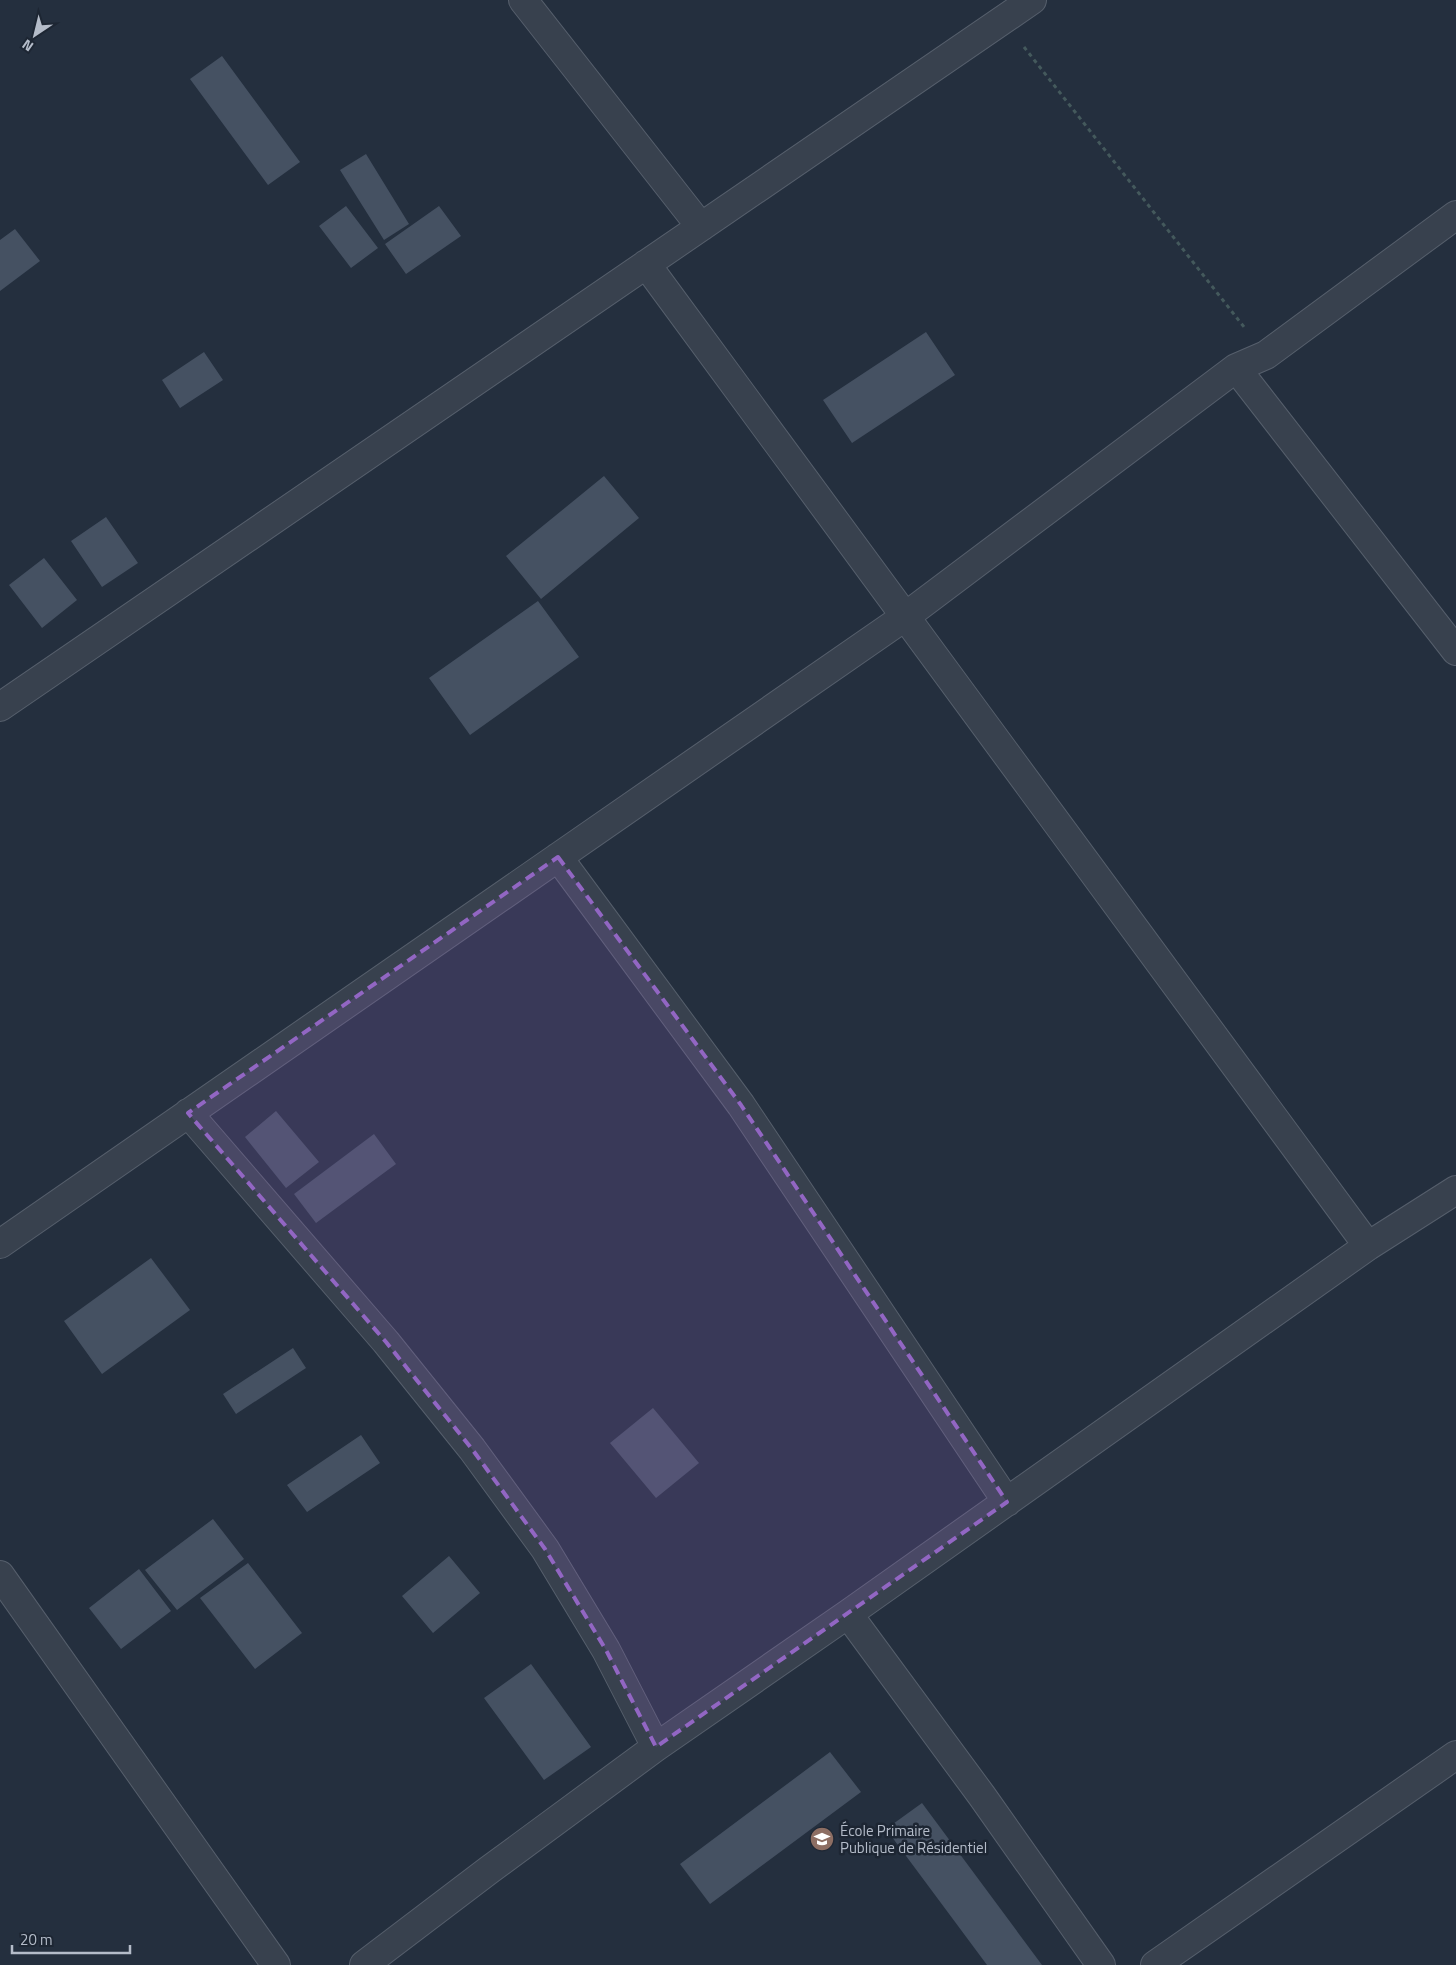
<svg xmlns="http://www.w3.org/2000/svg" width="1456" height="1965" font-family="'Titillium Web',sans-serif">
  <rect width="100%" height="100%" fill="#242f3e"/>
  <path fill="#455162" d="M222,56L300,162L268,185L190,79Z
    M366,154L409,224L384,240L340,170Z
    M346,206L378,248L351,268L319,226Z
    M439,206L461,236L406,274L385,244Z
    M15,229L40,261L0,291V240Z
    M926,332L955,375L852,443L823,400Z
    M204,352L223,380L180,408L162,380Z
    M604,476L639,518L541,599L506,556Z
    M106,517L138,563L102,587L71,541Z
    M44,558L77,600L42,628L9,585Z
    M538,601L579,657L470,735L429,678Z
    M276,1111L319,1162L286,1188L245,1137Z
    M374,1134L396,1164L316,1223L294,1194Z
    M151,1258L190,1310L102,1374L64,1321Z
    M293,1348L306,1368L236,1414L223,1394Z
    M653,1408L699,1463L656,1498L610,1443Z
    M361,1435L380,1463L307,1512L287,1485Z
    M213,1519L244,1559L177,1610L145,1570Z
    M449,1556L480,1593L433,1633L402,1596Z
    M248,1563L302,1633L255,1669L200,1598Z
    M139,1569L171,1611L121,1649L89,1608Z
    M531,1664L591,1747L544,1780L484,1698Z
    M830,1752L861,1792L710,1904L680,1864Z
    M922,1803L1042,1965H987L886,1829Z"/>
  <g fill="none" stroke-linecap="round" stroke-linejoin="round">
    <g stroke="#565f6c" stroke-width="30">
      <path id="minor" d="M523,0L701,227
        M646,264L1368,1246
        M1236,368L1456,651
        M0,707L1032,0
        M558,857L741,1105L1007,1502
        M188,1113L386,1342L472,1449L545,1549L606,1650L656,1747
        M0,1244L906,616L1236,368L1266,355L1456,215
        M0,1575L276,1965
        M848,1614L982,1796L1101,1965
        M364,1965L489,1870L656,1747L848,1614L1368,1246L1456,1190
        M1155,1965L1456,1755"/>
    </g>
    <path stroke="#44595c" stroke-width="3" stroke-dasharray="4 4" stroke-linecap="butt" d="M1024,47L1244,327"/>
    <use href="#minor" stroke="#38414e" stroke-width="28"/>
  </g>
  <path fill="#9266c3" fill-opacity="0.2" stroke="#9266c3" stroke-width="4" stroke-dasharray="10 6" stroke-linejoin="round" d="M558,857L741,1105L1007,1502L656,1747L606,1650L545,1549L472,1449L386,1342L188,1113Z"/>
  <defs>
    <g id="school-disc" transform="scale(1.25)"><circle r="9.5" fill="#8d6e63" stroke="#1d2633"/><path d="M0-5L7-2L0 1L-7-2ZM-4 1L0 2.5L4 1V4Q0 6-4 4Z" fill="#fff"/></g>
  </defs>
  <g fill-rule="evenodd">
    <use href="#school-disc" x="822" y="1839"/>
  </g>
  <g text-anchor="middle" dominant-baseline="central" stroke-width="5" stroke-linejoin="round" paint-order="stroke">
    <g font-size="15" fill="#b4bcc9" stroke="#1d2633" text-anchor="start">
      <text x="840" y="1830">École Primaire<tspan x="840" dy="17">Publique de Résidentiel</tspan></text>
    </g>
  </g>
  <g transform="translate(35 35) rotate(215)" stroke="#1d2633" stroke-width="4" paint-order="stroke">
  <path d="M0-4L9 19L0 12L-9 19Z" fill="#b4bcc9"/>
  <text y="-8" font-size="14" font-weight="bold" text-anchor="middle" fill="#b4bcc9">N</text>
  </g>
  <path d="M12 1945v8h118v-8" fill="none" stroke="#b4bcc9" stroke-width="2.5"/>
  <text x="20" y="1945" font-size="15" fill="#b4bcc9" stroke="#1d2633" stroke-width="4" paint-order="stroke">20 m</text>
</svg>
